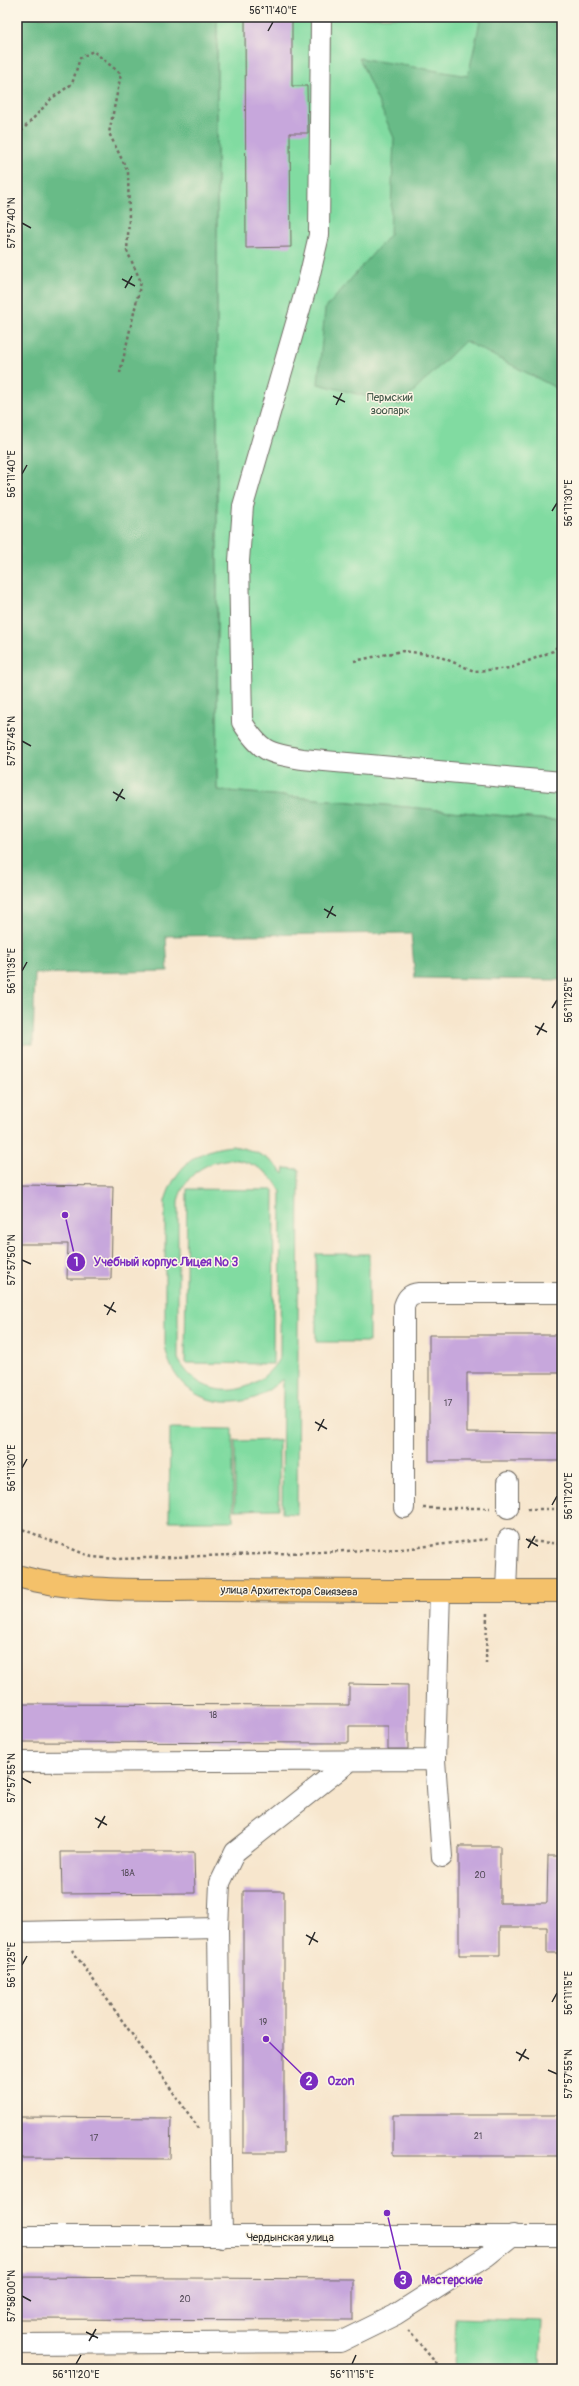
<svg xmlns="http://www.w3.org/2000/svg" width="579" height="2386" font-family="Pangolin,sans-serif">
  <rect width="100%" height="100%" fill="#fcf5e5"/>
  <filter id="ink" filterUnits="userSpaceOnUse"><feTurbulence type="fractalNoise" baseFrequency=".025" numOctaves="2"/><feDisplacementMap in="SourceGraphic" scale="8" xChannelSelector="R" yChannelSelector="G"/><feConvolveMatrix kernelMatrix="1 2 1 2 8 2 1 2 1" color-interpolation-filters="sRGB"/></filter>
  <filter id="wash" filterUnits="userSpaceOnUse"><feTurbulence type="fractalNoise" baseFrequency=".012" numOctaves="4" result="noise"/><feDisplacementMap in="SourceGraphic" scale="16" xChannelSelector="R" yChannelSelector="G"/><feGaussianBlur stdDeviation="0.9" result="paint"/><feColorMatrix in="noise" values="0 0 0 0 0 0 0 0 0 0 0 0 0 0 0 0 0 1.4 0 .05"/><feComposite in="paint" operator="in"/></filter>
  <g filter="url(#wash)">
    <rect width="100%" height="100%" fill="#f7e6cd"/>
    <path fill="#81dba1" stroke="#568366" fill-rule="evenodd" d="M217,17H562V821L217,790Z
      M232,1146C253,1149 270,1157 284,1174L285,1168L299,1169L297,1514L282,1513L283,1379C274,1385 266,1394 255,1398C211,1412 171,1390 165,1345V1201C175,1167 197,1149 232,1146ZM233,1159C255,1163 271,1172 281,1192L280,1357C256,1399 202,1403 178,1359V1201C185,1174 206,1161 233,1159Z
      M187,1189L274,1190L273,1364L185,1363Z
      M316,1254H369V1342H316Z
      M170,1428L233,1429V1521H169Z
      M279,1440V1509L235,1510V1441Z
      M456,2318L542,2321L540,2369H454Z"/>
    <path fill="#68bb87" stroke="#4a7359" d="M17,17H217V790L562,821V980L415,978L411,933L166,936L168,971L35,974L33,1044H17Z
      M481,17H547L562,29V391L465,341L400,405L318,384L325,309L390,234L394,138L359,58L468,76Z"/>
    <g id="blocks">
      <path fill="#c7a7dc" d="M245,17H292V86H307L308,133H290L291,247L246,248Z
        M17,1185L113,1186L111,1279H67L68,1244H17Z
        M429,1335H562V1373H467V1432L562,1433V1461H429Z
        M349,1684L408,1685V1749H388V1726H349V1743L17,1742V1704L349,1705Z
        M459,1846H500V1903H547L548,1856H562V1953H547V1927H500V1955H459Z
        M61,1852H194L195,1893L62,1894Z
        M243,1891H284V2153H243Z
        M393,2115H562V2156H393Z
        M17,2117L171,2118L170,2159L17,2158Z
        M17,2277L353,2279V2320L17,2319Z"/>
    </g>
  </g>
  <g filter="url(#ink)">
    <use href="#blocks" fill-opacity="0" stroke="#726c64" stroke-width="1"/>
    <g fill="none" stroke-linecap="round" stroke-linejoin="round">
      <g stroke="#726c64" stroke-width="22">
        <path id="minor" d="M321,17L319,235L309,278L243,506L239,561L242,722C261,752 268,753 302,759L562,782
          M404,1508V1306C407,1297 410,1294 419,1293H562
          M508,1508V1482
          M506,1591L508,1539
          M435,1760L442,1857
          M17,1762L435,1760L440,1591
          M17,1932L218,1928
          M17,2236H562
          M222,2237L218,1928L220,1883L235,1852L350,1761
          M17,2344L340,2342L395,2315L487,2256L513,2235"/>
      </g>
      <g stroke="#726c64" stroke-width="24">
        <path id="major" d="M17,1576C81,1594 152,1589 218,1590C333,1591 447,1591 562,1591"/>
      </g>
      <path stroke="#726c64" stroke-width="2.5" stroke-dasharray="3 3" stroke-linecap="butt" d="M17,136L52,98L72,84L80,58L93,51L121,74L109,133L128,172L129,220L127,251L141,282L120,373
        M354,661L402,651L436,655L474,671L511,668L553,651L562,642
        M423,1508H490
        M527,1509H562
        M17,1527L92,1557L118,1559L402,1549L488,1539
        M527,1541L562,1544
        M486,1664L487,1611
        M72,1950L200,2130
        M408,2330L441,2369"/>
      <use href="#minor" stroke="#fff" stroke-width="20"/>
      <use href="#major" stroke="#f4c16a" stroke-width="22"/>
    </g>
  </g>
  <path fill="none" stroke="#2b2b2b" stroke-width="1.5" d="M268,31L273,22M22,223L31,228M122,279L135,286M125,288L132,276M333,396L345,402M336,405L342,393M22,474L27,465M552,511L557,503M22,741L31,746M113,792L125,799M116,801L123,789M324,909L336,916M327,918L333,906M22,971L27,962M552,1008L557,1000M535,1026L547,1032M537,1035L544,1023M22,1260L31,1264M104,1305L116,1312M107,1315L114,1302M315,1422L327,1429M318,1431L324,1419M22,1468L27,1459M552,1505L557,1496M526,1539L538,1546M528,1548L535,1536M22,1778L31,1783M95,1818L107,1825M98,1828L105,1816M306,1935L318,1942M309,1945L315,1932M22,1965L27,1956M552,2002L557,1993M516,2052L529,2059M519,2061L526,2049M548,2070L557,2074M22,2296L31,2301M86,2332L98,2338M89,2341L96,2329M76,2364L81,2355M352,2364L356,2355"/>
  <g text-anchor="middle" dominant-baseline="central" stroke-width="3" stroke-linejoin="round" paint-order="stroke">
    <g font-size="9" fill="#524a57">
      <text x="448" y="1403">17</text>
      <text x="213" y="1715">18</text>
      <text x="128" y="1873">18А</text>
      <text x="480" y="1875">20</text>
      <text x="263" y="2022">19</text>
      <text x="478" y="2136">21</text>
      <text x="94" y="2138">17</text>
      <text x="185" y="2299">20</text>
    </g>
    <g font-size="11" fill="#405748" stroke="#fcf5e5">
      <text x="390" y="397">Пермский<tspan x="390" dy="13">зоопарк</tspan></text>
    </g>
    <g font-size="11" fill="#2b2b2b" stroke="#fcf5e5">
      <text transform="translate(289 1591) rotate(1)">улица Архитектора Свиязева</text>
      <text x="290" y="2237">Чердынская улица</text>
    </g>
  </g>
  <path fill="none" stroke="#7b2cbf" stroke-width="1.5" d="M65 1215L76 1262M266 2039L309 2081M387 2213L403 2280"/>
  <g fill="#7b2cbf" stroke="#fcf5e5" stroke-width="1.5">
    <circle cx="65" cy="1215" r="4"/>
    <circle cx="266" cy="2039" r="4"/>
    <circle cx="387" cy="2213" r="4"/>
    <circle cx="76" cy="1262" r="10"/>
    <circle cx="309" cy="2081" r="10"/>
    <circle cx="403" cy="2280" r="10"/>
  </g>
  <g font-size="12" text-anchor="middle" font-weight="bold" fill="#fff">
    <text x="76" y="1266">1</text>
    <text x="309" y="2085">2</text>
    <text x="403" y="2284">3</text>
  </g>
  <g font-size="12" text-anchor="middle" font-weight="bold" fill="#7b2cbf" stroke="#fcf5e5" stroke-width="3" stroke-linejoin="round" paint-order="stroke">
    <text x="166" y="1266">Учебный корпус Лицея № 3</text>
    <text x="341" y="2085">Ozon</text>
    <text x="452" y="2284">Мастерские</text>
  </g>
  <rect width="579" height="2386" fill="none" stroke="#fcf5e5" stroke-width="44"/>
  <rect x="22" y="22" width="535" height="2342" fill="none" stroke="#2b2b2b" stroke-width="1.5"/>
  <g font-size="10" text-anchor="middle" fill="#2b2b2b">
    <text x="273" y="14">56°11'40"E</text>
    <text transform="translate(11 223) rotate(-90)" y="4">57°57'40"N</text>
    <text transform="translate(11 474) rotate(-90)" y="4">56°11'40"E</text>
    <text transform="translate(568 503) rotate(-90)" y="4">56°11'30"E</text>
    <text transform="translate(11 741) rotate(-90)" y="4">57°57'45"N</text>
    <text transform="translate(11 971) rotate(-90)" y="4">56°11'35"E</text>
    <text transform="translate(568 1000) rotate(-90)" y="4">56°11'25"E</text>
    <text transform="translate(11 1260) rotate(-90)" y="4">57°57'50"N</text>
    <text transform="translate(11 1468) rotate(-90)" y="4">56°11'30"E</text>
    <text transform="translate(568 1496) rotate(-90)" y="4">56°11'20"E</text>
    <text transform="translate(11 1778) rotate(-90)" y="4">57°57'55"N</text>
    <text transform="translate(11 1965) rotate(-90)" y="4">56°11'25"E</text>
    <text transform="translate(568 1993) rotate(-90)" y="4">56°11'15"E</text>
    <text transform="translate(568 2074) rotate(-90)" y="4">57°57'55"N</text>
    <text transform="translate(11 2296) rotate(-90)" y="4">57°58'00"N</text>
    <text x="76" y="2378">56°11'20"E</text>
    <text x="352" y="2378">56°11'15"E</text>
  </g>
</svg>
